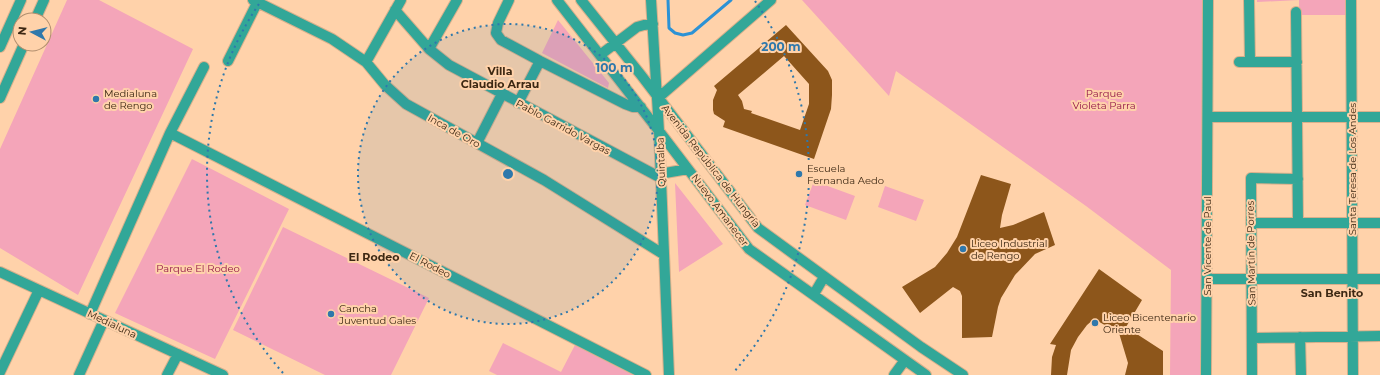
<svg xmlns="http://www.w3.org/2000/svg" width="1380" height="375" font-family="Montserrat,sans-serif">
  <rect width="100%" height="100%" fill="#ffd2aa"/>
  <path fill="#f4a5b9" d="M67,0H99L193,49L78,295L0,248V149Z
    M802,0H1202L1204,268L1203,375H1170L1171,270L1086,206L896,71L889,96Z
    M1257,0H1346V15H1299V0L1257,2Z
    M558,20L609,83L608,88L542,53Z
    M192,159L289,209L215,359L115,313Z
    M814,181L855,196L846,220L805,205Z
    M675,183L723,244L679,272Z
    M885,186L924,200L916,221L878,207Z
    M283,227L429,298L391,375H325L233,330Z
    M503,343L561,372L575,345L633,375H497L489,371Z"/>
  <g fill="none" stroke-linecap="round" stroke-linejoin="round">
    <path stroke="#2c92d5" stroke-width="3" d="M668,0L669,28L675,33L683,35L692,33L731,0"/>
  </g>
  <path fill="#8d561b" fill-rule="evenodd" d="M786,25L828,71L832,80V95L831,109L814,159L723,127L725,121L714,114L713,110V100L717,90L714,86ZM784,56L809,84V104L800,130L751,113L752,111L744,109L742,101L738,95Z
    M981,175L1011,184L1002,215L1000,228L1013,225L1044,212L1055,245L1035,254L1015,275L1001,298L998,307L992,337L962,338V296L960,291L953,287L920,313L902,287L935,267L947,253L957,237Z
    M1099,269L1142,300L1126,327L1163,351V375H1125L1128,363L1119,333L1094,319L1087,325L1078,337L1071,350L1067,375H1051L1052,357L1056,345L1050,344Z"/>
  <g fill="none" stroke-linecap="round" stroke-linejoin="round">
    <g stroke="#d8b08c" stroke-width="12">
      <path id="minor" d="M253,0L332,39L366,62L385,85L406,104L544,180L663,254
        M509,0L498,23L496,33L501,40L540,61L625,104L633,107H641
        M557,0L659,131L749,249L926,375
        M581,0L641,75L758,228L921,347L963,375
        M651,0L659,131L669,375
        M1249,0L1250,62
        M1351,0L1353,375
        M395,10L429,49L449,65L661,178L665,173L688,169
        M1296,12L1298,223
        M35,20L44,0
        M0,47L21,0
        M429,49L457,0
        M600,55L637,27L644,25L653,24
        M228,61L257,3
        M366,62L401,0
        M1239,62H1297
        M0,98L24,44
        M658,98L771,0
        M518,103L540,61
        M1208,117H1380
        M170,133L646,375
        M477,143L502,94
        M1251,223H1380
        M0,272L223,375
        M1207,279H1380
        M814,294L824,277
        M90,314L170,133L204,67
        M1300,337L1301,375
        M1252,338L1380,336
        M0,372L39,290
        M79,375L104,320
        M167,375L178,354
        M894,375L905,360
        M1206,375L1208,0
        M1252,375L1251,178L1298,179"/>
    </g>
    <use href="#minor" stroke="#32a798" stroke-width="10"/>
  </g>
  <circle cx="508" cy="174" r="150" fill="#2f78ab" fill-opacity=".12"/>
  <g fill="none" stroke="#2f78ab" stroke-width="2" stroke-dasharray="2 4">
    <circle cx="508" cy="174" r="150"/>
    <path d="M283 373A301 301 0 0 1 261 1M755 1A301 301 0 0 1 733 373"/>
  </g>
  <g fill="#2f78ab" stroke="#ffd2aa" stroke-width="1.5">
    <circle cx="96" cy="99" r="4"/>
    <circle cx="799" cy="174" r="4"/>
    <circle cx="963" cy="249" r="4"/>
    <circle cx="331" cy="314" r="4"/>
    <circle cx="1095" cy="323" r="4"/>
  </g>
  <g text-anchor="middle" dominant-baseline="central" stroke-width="4" stroke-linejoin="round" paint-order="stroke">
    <g font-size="10" fill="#3d2813" stroke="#ffd2aa" text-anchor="start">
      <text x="104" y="93">Medialuna<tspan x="104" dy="12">de Rengo</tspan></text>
      <text x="807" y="168">Escuela<tspan x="807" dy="12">Fernanda Aedo</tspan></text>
      <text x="971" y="243">Liceo Industrial<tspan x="971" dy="12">de Rengo</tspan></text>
      <text x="339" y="308">Cancha<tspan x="339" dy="12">Juventud Gales</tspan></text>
      <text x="1103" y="317">Liceo Bicentenario<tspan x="1103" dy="12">Oriente</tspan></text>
    </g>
    <g font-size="10" fill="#921649" stroke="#ffd2aa">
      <text x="1104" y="93">Parque<tspan x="1104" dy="12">Violeta Parra</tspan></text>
      <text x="198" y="268">Parque El Rodeo</text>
    </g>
    <g font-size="10" fill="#3d2813" stroke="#ffd2aa">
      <text transform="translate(563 127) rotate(28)">Pablo Garrido Vargas</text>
      <text transform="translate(454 131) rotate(29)">Inca de Oro</text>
      <text transform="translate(661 162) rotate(-92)">Quintalba</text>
      <text transform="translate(711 166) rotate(52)">Avenida República de Hungría</text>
      <text transform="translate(1352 169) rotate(-90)">Santa Teresa de Los Andes</text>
      <text transform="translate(720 210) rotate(53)">Nuevo Amanecer</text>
      <text transform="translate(1207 246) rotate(-90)">San Vicente de Paul</text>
      <text transform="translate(1251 253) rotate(-91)">San Martín de Porres</text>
      <text transform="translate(430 265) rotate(27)">El Rodeo</text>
      <text transform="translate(112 324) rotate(25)">Medialuna</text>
    </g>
    <g font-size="11" font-weight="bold" fill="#3d2813" stroke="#ffd2aa">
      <text x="500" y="71">Villa<tspan x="500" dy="13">Claudio Arrau</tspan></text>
      <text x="374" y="257">El Rodeo</text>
      <text x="1332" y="293">San Benito</text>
    </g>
  </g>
  <circle cx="508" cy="174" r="6" fill="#2f78ab" stroke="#ffd2aa" stroke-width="2"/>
  <g font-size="12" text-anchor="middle" font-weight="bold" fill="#2f78ab" stroke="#ffd2aa" stroke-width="4" stroke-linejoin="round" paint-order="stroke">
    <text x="781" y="51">200 m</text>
    <text x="614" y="72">100 m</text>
  </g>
  <g transform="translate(32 32) rotate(277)"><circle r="19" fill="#ffd2aa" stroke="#b18e6e"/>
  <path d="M0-3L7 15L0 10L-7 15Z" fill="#2f78ab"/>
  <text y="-6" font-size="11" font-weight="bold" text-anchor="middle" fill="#3d2813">N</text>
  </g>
</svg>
